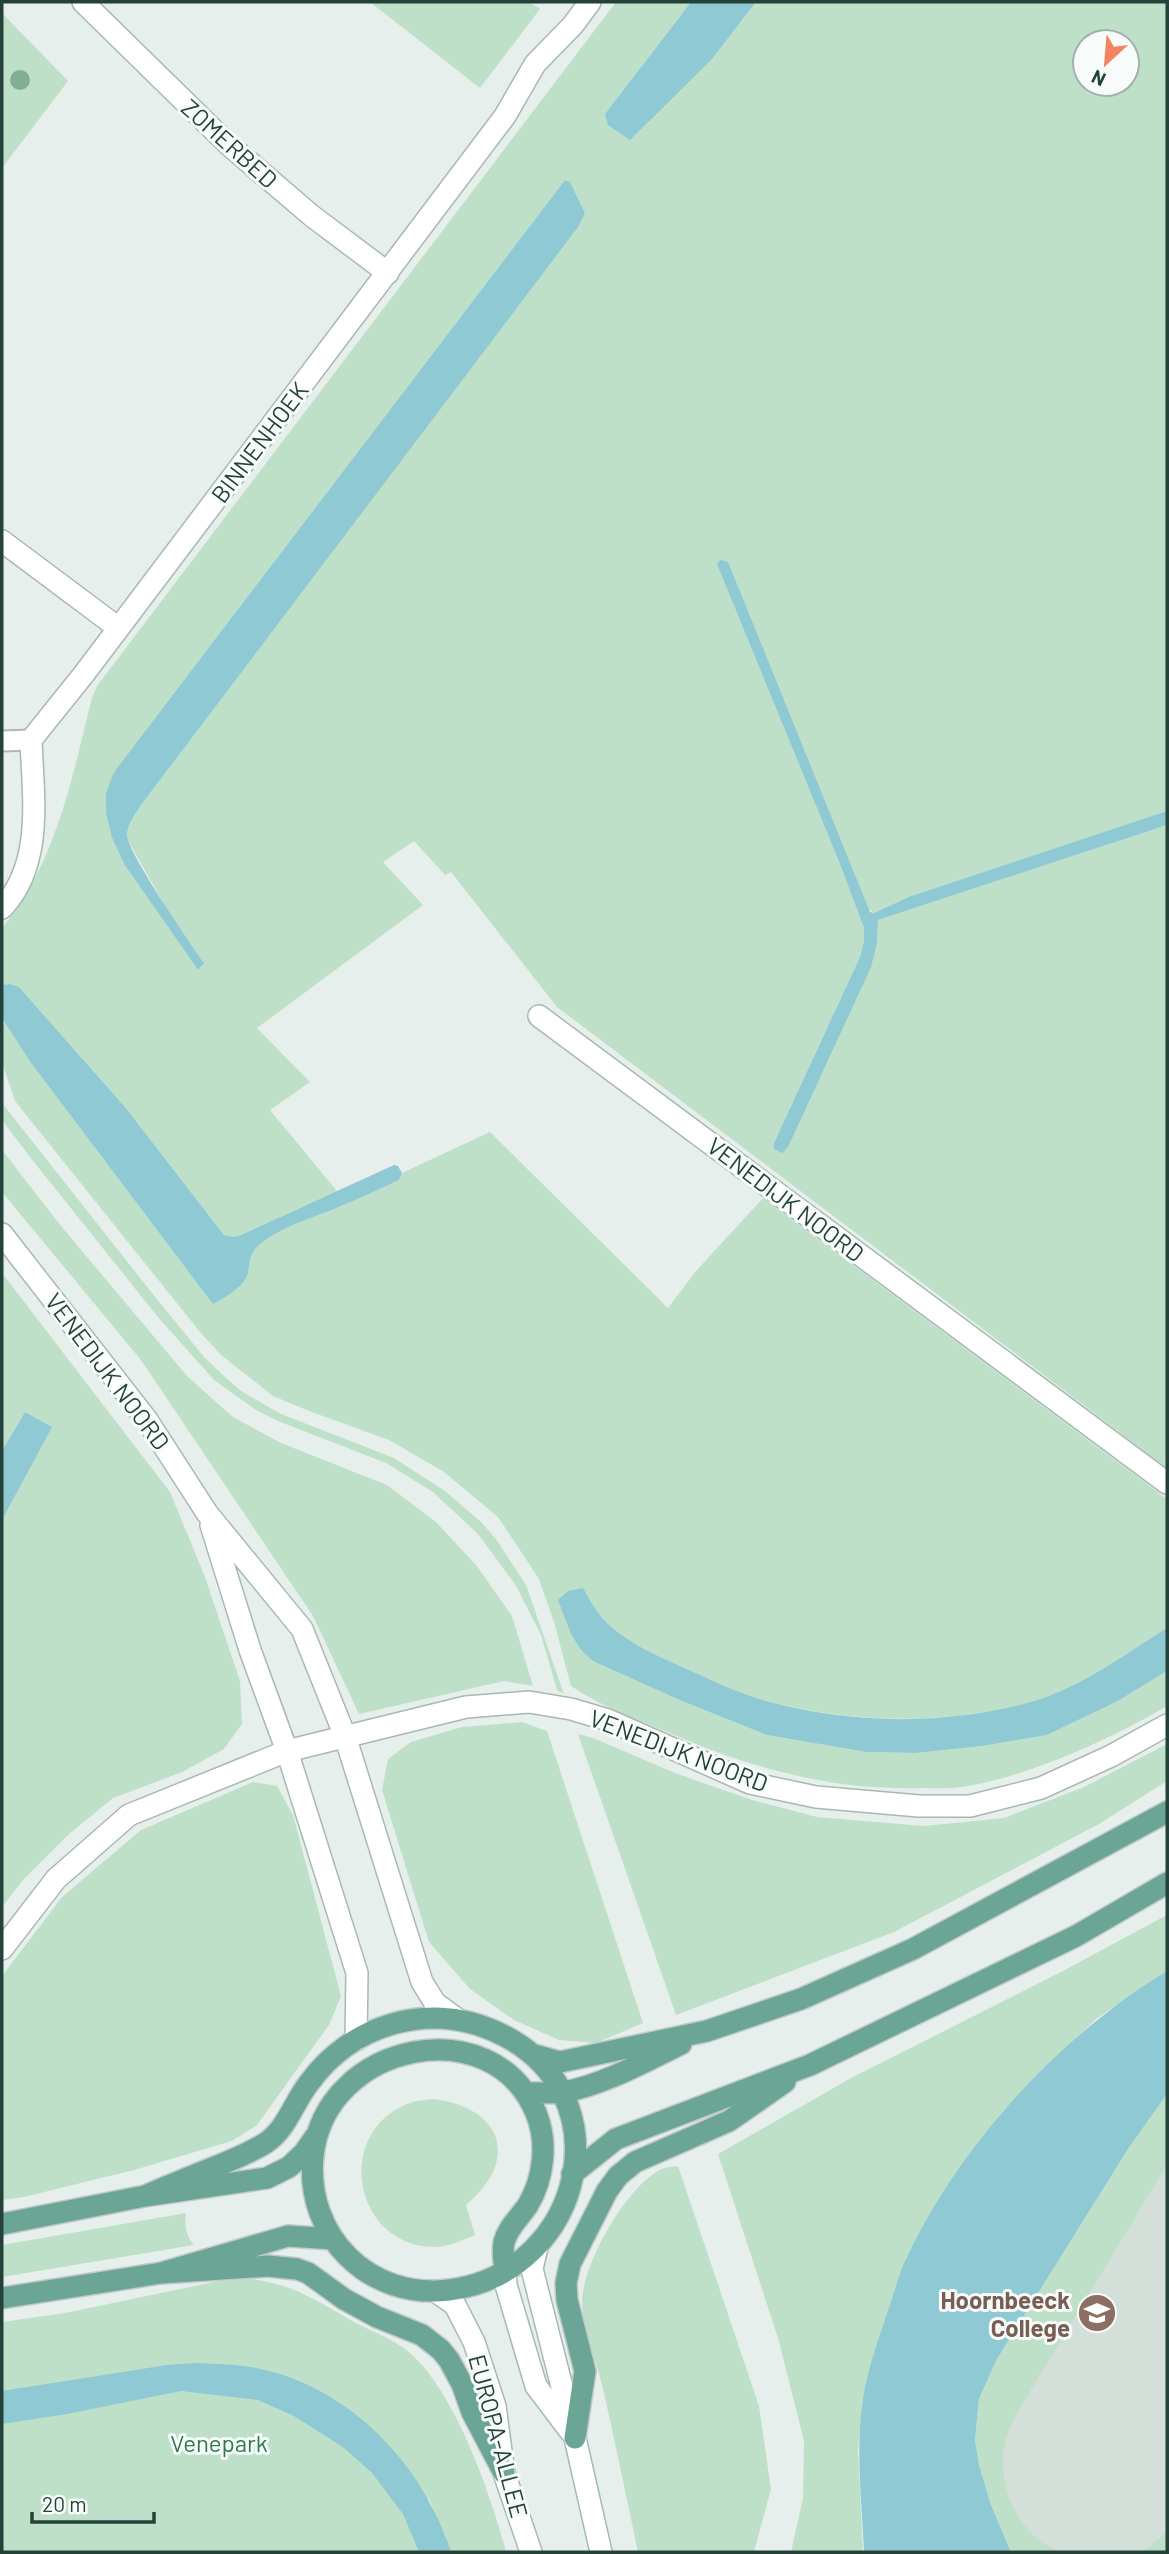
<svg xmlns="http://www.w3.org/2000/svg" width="1169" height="2554" font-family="Barlow,sans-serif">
  <rect width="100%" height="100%" fill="#e6efeb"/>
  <path fill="#d4dfda" d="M1167,2094V2552H1011L979,2399Z"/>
  <path fill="#bfe0c8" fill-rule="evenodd" d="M370,2H529L540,9L480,88Z
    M616,2H691L605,114L712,59L756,2H1167V811L911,896L874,913L868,909L838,859L864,928V941L860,957L774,1143V1150L877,943L878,920L1167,825V1468L557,1007L451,872L445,875L414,841L383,862L423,905L257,1028L310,1082L270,1110L337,1191L241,1235L234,1237L224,1235L125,1107L19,987L10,984L2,985V928C56,864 72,777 92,698L97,686ZM1085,42H1127V84H1085ZM565,180L570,182L585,213L141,805L128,828L126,837L169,913L203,962L198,970L124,864L112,838L106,814L114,772Z
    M2,13L68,81L2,168Z
    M2,1018L29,1060L248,1271C248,1264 248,1257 252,1250C265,1233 314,1217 334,1209C356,1200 378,1190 399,1180L402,1173L490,1132L668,1308L696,1271L763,1198L1167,1499V1628C1122,1656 1079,1689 1027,1703C946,1725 856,1723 774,1703C745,1696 717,1683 690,1671C660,1657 626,1643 603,1619C595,1611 589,1598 583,1588L558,1600L767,1735L866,1752L916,1753L982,1746L1047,1735L1118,1701L1167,1671V1706C1111,1739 1026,1778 961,1787C949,1789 936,1788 924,1788C837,1791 756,1770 677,1736C641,1721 603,1708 571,1686L554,1622L539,1579L498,1517L444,1472L389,1440L309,1411L273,1396L221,1355L200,1332L15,1101L2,1062Z
    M2,1103L152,1293L204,1357L225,1377L241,1391L281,1414L394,1458L445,1491L481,1522L496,1539L526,1585L564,1694L557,1690L541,1635L515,1584L478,1534L433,1492L386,1463L278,1421L256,1410L214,1380L157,1316L30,1157L2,1120Z
    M2,1150L61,1226L187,1376L233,1417L281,1443L387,1485L436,1522L476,1565L512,1616L533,1686L504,1681L359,1714L313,1616L141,1360L2,1192Z
    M2,1273L170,1492L205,1577L240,1681L242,1724L224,1749L182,1772L113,1798L68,1835L23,1880L2,1907V1520L51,1427L25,1412L2,1451Z
    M522,1722L547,1731L643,2023L596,2043L559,2040L514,2020L470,1989L429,1942L382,1790L388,1759L411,1742L462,1727Z
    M578,1734L593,1738L675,1773L752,1800L817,1817L924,1826L1004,1818L1084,1787L1167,1744V1781L1099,1824L894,1932L676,2015Z
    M253,1782L277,1786L293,1815L341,1996L329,2025L257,2125L232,2141L134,2170L24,2197L2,2200V1976L62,1897L141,1830Z
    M1167,1915V1971L1096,2019L1004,2110L964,2161L906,2259L863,2399L858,2449L863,2552H791L803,2498L804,2441L778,2338L718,2154L853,2077L1061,1972Z
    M1167,2094V2165L1017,2413C1014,2421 1009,2430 1006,2438C994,2482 1018,2537 1061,2552H1011L991,2505L979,2465L975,2440L979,2399L997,2359L1128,2149Z
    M434,2099C503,2108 520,2160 466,2205L475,2235C462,2240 449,2247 434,2247C351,2246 333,2127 413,2102C419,2100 427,2100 434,2099Z
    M678,2166L759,2406L771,2489L754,2552H638C626,2496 615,2440 602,2385C596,2358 582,2329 582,2302C583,2263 625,2190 658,2171C663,2167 672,2167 678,2166Z
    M186,2213C184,2224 186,2236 194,2245L2,2277V2245Z
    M251,2279C292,2284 314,2299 349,2319C367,2330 388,2336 405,2349C453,2385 491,2494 506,2552H451L428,2496L432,2552H2V2322L65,2313L219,2281Z
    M1167,2532V2552H1137L1146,2549Z"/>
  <path fill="#8ec9d4" d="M691,2H756L712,59L630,140L608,125L605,114Z
    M565,180L570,182L585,213L578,227L141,805C136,814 127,825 127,835C127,852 190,943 204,963L198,970L124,864L112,838L106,814V793L114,772Z
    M720,560L728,562L870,912L874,913L911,896L1167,811V825L878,920L877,943L871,967L788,1147L782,1153L774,1149V1143L860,957L864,941V928L838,859L717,564Z
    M10,984L19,987L125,1107L224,1235L234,1237L241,1235L394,1165L398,1166L402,1173L399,1180C378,1190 356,1200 334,1209C309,1219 281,1227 260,1244C249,1253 250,1260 248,1272C245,1287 225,1297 213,1304L29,1060L2,1018V985Z
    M25,1412L52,1427L2,1520V1451Z
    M583,1588C589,1598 595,1610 603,1619C626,1643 660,1657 689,1670C717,1683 745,1696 774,1703C855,1724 946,1725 1027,1703C1079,1689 1122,1656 1167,1628V1671L1118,1701L1047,1735L982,1746L916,1753L866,1752L767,1735L680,1700L593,1661L581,1650L571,1634L558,1600L568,1591Z
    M1167,1971V2094L1128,2149L997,2359L979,2399L975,2440L979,2465L991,2505L1011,2552H864C862,2501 855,2451 863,2399C868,2367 879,2338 889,2308C895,2291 899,2273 907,2257C961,2143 1060,2036 1167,1971Z
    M197,2363C217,2364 236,2364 256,2368C349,2386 423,2464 451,2552H419L403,2514L372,2473L344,2448L324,2435L294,2416L258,2400L181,2391L67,2414L2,2424V2391L167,2365Z"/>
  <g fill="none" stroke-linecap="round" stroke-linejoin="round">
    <g stroke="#a8b8b2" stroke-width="23">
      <path id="lane" d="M2,741L31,740"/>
    </g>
    <g stroke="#a8b8b2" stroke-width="24">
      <path id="street" d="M83,2L229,145L312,216L388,273
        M2,541L117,627
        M2,908C44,864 33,796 31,740L84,674L505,116L535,64L573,25L590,2
        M539,1016L1167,1483
        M2,1234L147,1420L207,1513L302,1629L345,1736L422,1982L435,2003L457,2019
        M211,1525L250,1650L287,1751L357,1973L356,2040
        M2,1949L56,1879L129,1815L287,1751L466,1707L529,1702L571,1709L608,1720L750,1783L816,1797L919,1806H970L1041,1788L1111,1756L1167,1725"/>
    </g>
    <g stroke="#a4bbb3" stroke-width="24">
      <path id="secondary" d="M537,2247L532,2269L575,2438L601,2552
        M505,2271L506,2285L536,2386L570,2431
        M435,2291L455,2305L474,2342L495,2406L504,2473L531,2552"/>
    </g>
    <g stroke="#c2cac8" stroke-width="24">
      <path id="primary" d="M535,2055L560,2062L707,2031L801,1999L913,1949L1167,1812
        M525,2093C537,2093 551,2093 563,2092C601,2086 646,2061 681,2044
        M572,2174L616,2139L810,2065L1076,1936L1167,1883
        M145,2196C170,2185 195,2175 220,2165C236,2158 252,2152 267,2142C287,2128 294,2102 309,2083C351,2025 426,2002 492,2030C629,2088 585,2273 449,2290C369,2300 305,2236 313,2156C325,2042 493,2008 536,2113C548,2142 544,2178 528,2205C520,2217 508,2227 504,2242C502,2252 504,2261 505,2271
        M2,2224L145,2196L267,2178L289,2167L304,2153L315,2137
        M161,2273L268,2266L297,2269L308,2273L344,2299L377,2317L422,2335L441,2350L449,2360L462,2384L472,2412L504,2473
        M2,2298L161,2273L288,2236L333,2239
        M575,2438L585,2371L567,2300L566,2283L570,2264L607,2191L618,2176L635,2162L729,2121L785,2082"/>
    </g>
    <use href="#lane" stroke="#fff" stroke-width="19"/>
    <use href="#street" stroke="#fff" stroke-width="21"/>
    <use href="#secondary" stroke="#fff" stroke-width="21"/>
    <use href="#primary" stroke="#6aa596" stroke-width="21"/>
  </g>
  <circle fill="#80af93" cx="20" cy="80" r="10"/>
  <defs>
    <g id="university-disc" transform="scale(2.0125)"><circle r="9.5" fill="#8d6e63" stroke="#f7fbf9"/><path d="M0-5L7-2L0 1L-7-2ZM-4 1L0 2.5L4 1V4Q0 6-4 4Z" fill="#fff"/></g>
  </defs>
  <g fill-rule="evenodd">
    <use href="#university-disc" x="1097" y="2313"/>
  </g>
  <g text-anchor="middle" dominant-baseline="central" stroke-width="6" stroke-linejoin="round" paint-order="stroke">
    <g font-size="24" fill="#24423a" stroke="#f7fbf9">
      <text transform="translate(230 143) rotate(42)">ZOMERBED</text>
      <text transform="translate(259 442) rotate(-53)">BINNENHOEK</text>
      <text transform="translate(786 1199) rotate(37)">VENEDIJK NOORD</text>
      <text transform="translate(108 1371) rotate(53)">VENEDIJK NOORD</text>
      <text transform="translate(679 1750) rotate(21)">VENEDIJK NOORD</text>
      <text transform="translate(499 2436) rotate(75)">EUROPA-ALLEE</text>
    </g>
    <g font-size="24" font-weight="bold" fill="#785e54" stroke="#f7fbf9" text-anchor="end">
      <text x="1070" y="2299">Hoornbeeck<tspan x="1070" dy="28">College</tspan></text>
    </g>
    <g font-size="24" fill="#2d7a4b" stroke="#f7fbf9">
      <text x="219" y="2442">Venepark</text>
    </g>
  </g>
  <rect width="1169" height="2554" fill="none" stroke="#24423a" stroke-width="7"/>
  <g transform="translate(1106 63) rotate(206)"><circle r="33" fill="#f7fbf9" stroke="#a3b1ad" stroke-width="2"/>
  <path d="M0-5L12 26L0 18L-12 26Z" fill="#f4845f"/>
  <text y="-10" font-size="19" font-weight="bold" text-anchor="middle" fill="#24423a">N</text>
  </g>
  <path d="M32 2512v10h122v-10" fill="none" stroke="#24423a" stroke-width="3.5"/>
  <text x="42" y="2512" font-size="21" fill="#24423a" stroke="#f7fbf9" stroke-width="5" paint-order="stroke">20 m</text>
</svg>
